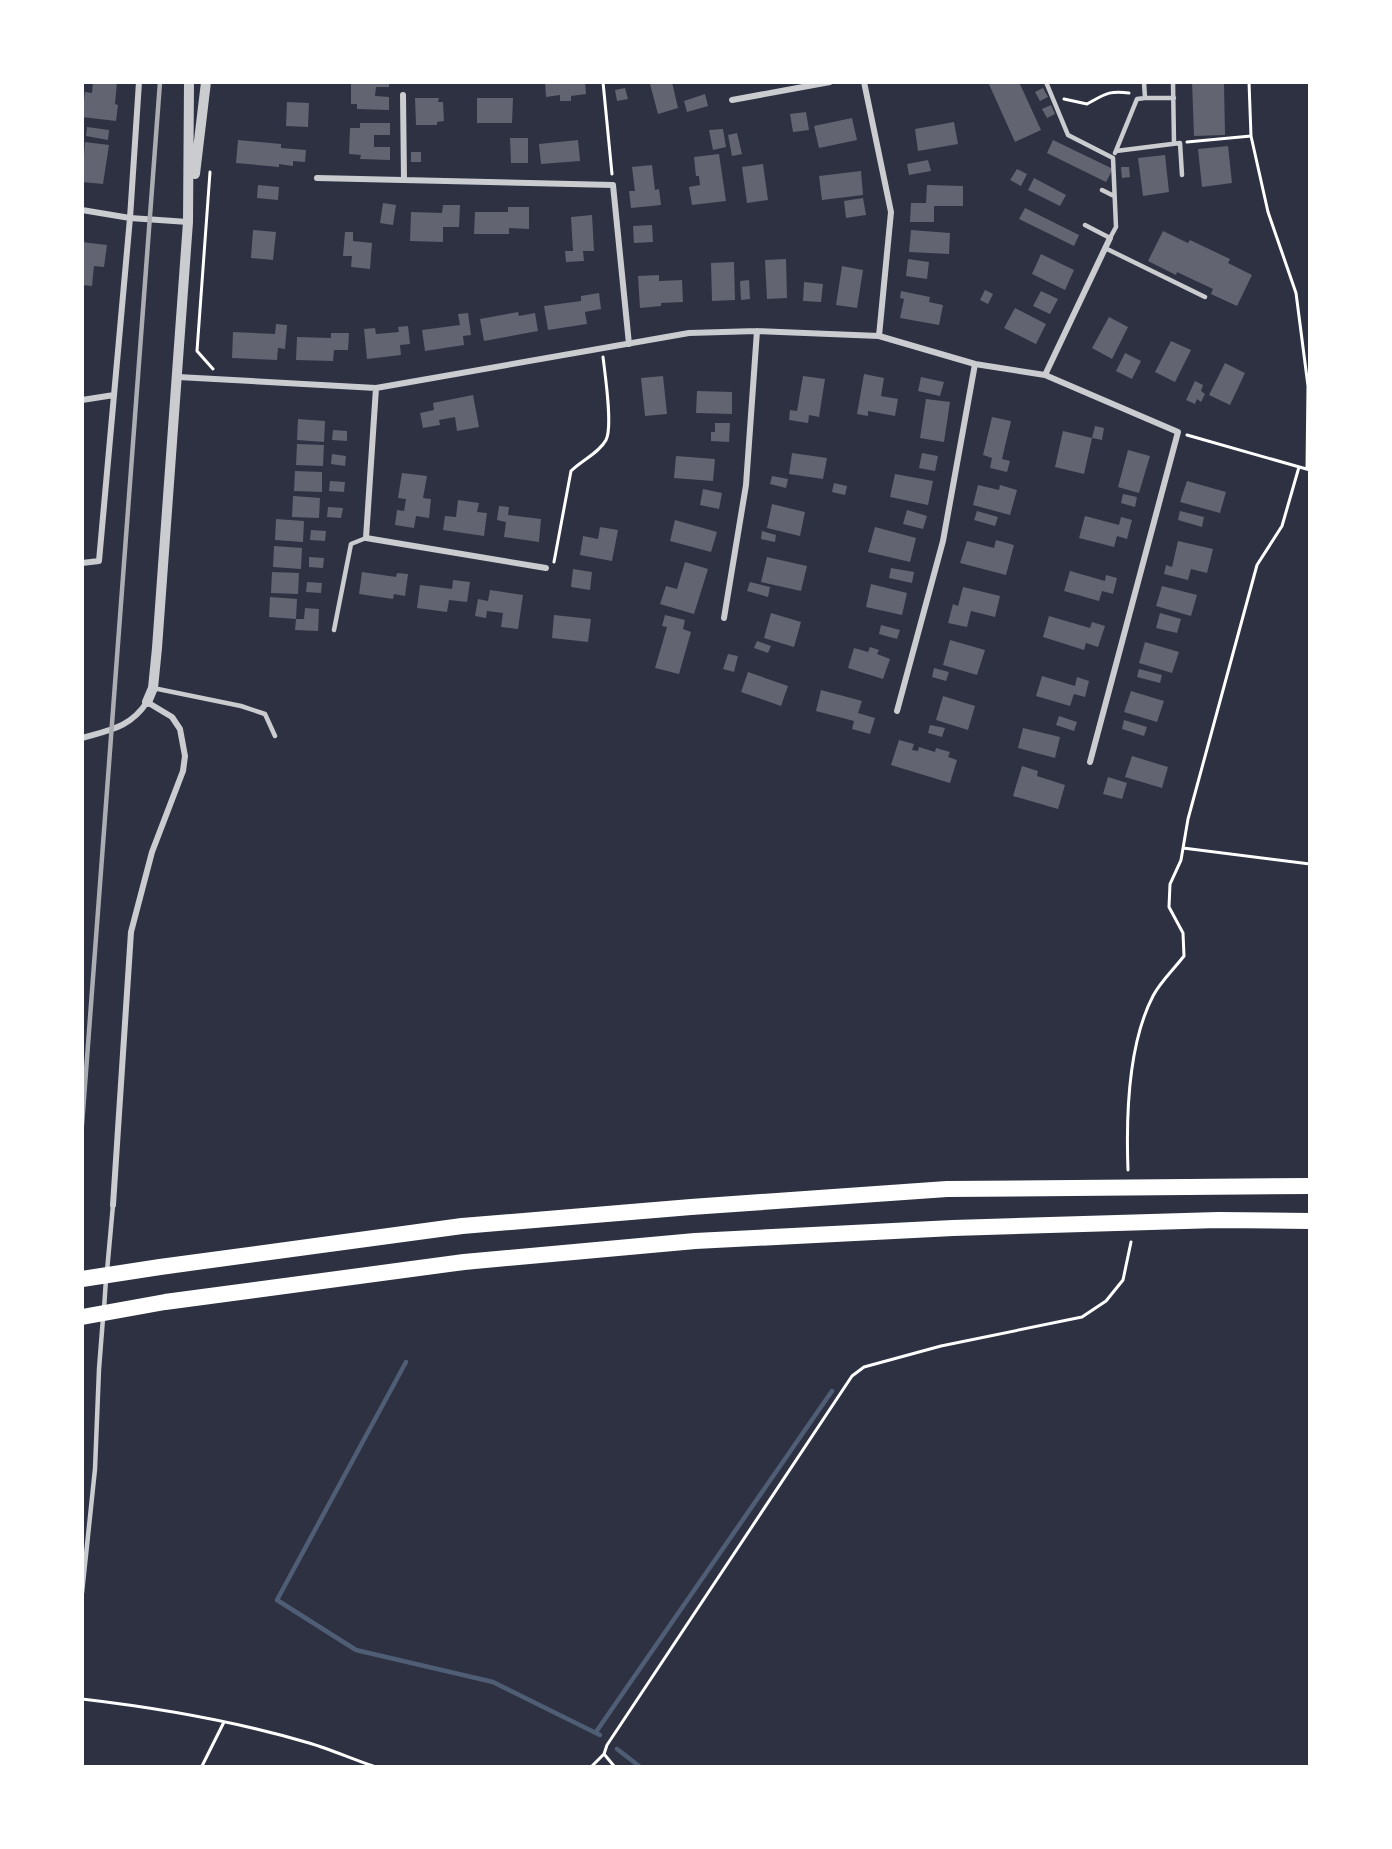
<svg xmlns="http://www.w3.org/2000/svg" width="1392" height="1849" font-family="'Noto Sans',sans-serif">
  <rect width="100%" height="100%" fill="#2d3142"/>
  <g fill="none" stroke-linecap="round" stroke-linejoin="round">
    <path stroke="#4f5d75" stroke-width="4.5" d="M406,1362L277,1600L356,1650L493,1682L600,1735
      M596,1732L832,1391
      M617,1749L639,1766"/>
  </g>
  <path fill="#626471" d="M93,82H117L115,104L118,105L116,121L82,117L85,92L92,93Z
    M351,82H389V87H376L375,96L389,97V110L357,109V104H351Z
    M545,82H585L586,94L571,96V101H560V95L546,97Z
    M657,82H672L678,108L658,114L650,84Z
    M988,82H1019L1041,130L1015,142Z
    M1192,82H1224L1225,135L1194,136Z
    M625,88L628,99L617,101L615,90Z
    M1043,88L1048,97L1040,101L1035,92Z
    M705,94L708,106L687,112L684,101Z
    M415,98H439L438,102H443L444,121L437,122V125H416Z
    M477,98H513L512,123H477Z
    M287,102L309,103L308,127L286,126Z
    M1051,105L1055,114L1047,118L1042,109Z
    M806,112L809,130L793,132L790,114Z
    M852,118L857,140L819,148L814,126Z
    M954,122L958,144L918,151L915,129Z
    M360,123H390V135H374V147H390V160L360,159L361,155L349,154L350,128H360Z
    M87,127L109,130L108,140L86,136Z
    M723,129L726,147L713,150L709,130Z
    M737,133L742,154L732,156L728,135Z
    M510,138H528V163H511Z
    M238,140L281,144V148L306,150L305,162L293,161V166L279,164V167L236,163Z
    M578,140L580,161L541,164L539,144Z
    M1053,140L1113,169L1106,182L1047,153Z
    M85,142L109,145L103,184L82,182Z
    M1228,146L1232,183L1202,187L1198,149Z
    M411,152H421V162H411Z
    M719,154L726,201L692,205L689,187L700,185L699,176H696L694,157Z
    M1165,155L1169,192L1143,196L1138,158Z
    M928,160L931,171L909,175L907,164Z
    M763,164L768,200L747,203L742,167Z
    M652,165L655,190L659,189L661,205L631,208L629,191H635L632,167Z
    M1121,167H1129L1130,177L1122,178Z
    M1017,169L1027,174L1021,186L1010,180Z
    M861,171L863,195L822,200L819,176Z
    M1034,178L1066,195L1060,206L1028,190Z
    M258,185L279,187L278,200L257,198Z
    M927,185L963,186V206H934V222H910L911,203H926Z
    M863,198L866,215L846,218L844,201Z
    M383,203L396,205L393,225L380,223Z
    M443,205H460L459,227H443V242L410,241L411,212L442,213Z
    M508,207H529V229L509,228V234H474L475,212H508Z
    M1025,208L1079,235L1074,246L1019,219Z
    M592,215L594,251H583L584,261L566,262L565,251H573L571,217Z
    M652,225L653,242L634,243L633,226Z
    M253,230L276,232L273,260L251,258Z
    M911,230L950,233L949,254L909,252Z
    M1163,231L1188,243L1190,240L1230,259L1228,263L1252,275L1237,306L1211,294L1213,289L1177,272L1176,275L1148,261Z
    M345,232H353V241L372,243L370,269L351,267L352,256H343Z
    M82,242L107,245L104,267L94,266L92,286L82,285Z
    M1041,254L1074,270L1065,290L1032,274Z
    M786,259L787,298L767,299L765,260Z
    M908,259L929,262L927,279L906,276Z
    M734,262L735,300L712,301L711,263Z
    M842,266L863,270L857,308L836,305Z
    M659,275V281L682,280L683,302L661,303V306L640,308L638,276Z
    M749,280L750,299L741,300L740,281Z
    M804,282L823,284L821,302L803,301Z
    M985,290L993,294L988,304L980,300Z
    M901,291L930,297L929,302L943,305L939,325L900,318L904,299L900,298Z
    M1041,291L1058,299L1050,314L1033,306Z
    M599,293L601,309L585,312L587,324L548,330L544,306L581,301V296Z
    M1015,308L1046,324L1036,344L1004,328Z
    M518,312L519,316L535,313L538,331L484,341L480,319Z
    M468,313L471,335L463,336L464,345L425,351L422,330L460,325L458,314Z
    M1109,317L1128,327L1112,359L1092,348Z
    M276,324L287,325L285,349L278,348L277,360L232,358L233,332L275,334Z
    M408,326L410,344L400,345L401,355L367,359L364,329L375,328L376,334L399,332L398,327Z
    M331,333H349L348,350H334L333,361L296,360L297,337L331,338Z
    M1171,341L1191,350L1175,382L1155,372Z
    M1125,353L1141,361L1132,379L1116,371Z
    M1225,363L1245,373L1230,405L1209,395Z
    M864,374L884,378L881,396L898,399L895,416L868,411V416L857,414Z
    M663,376L667,414L645,416L641,378Z
    M803,376L825,379L819,417L809,415L808,423L789,420L790,410L797,411Z
    M921,377L944,382L940,396L918,391Z
    M1195,381L1203,385L1201,391L1205,394L1201,402L1197,399L1195,404L1186,400Z
    M697,391L732,392V414L696,413Z
    M473,395L479,427L457,431L455,417L439,420L440,425L423,428L420,413L434,410L433,403Z
    M926,399L950,402L944,442L920,438Z
    M992,417L1011,421L1002,459L1010,461L1007,472L990,468L992,458L983,455Z
    M298,419L325,421L324,442L297,440Z
    M715,423H730L729,442L711,441V432H715Z
    M1095,426L1104,428L1102,440L1092,438L1084,474L1055,467L1063,431L1092,438Z
    M333,430L347,431V441L332,440Z
    M297,444L324,445L323,466L296,465Z
    M1128,450L1150,456L1139,493L1118,487Z
    M792,453L827,458L823,479L789,474Z
    M922,453L938,456L935,471L919,468Z
    M332,454L346,456L345,466L331,464Z
    M676,456L715,459L713,481L674,478Z
    M295,471L322,472V492L294,491Z
    M402,473L427,476L423,498L431,499L429,518L416,516L414,528L395,525L397,510L404,511L406,499L398,498Z
    M895,474L933,481L928,505L890,497Z
    M772,476L788,479L786,488L770,484Z
    M330,481L345,482L344,492L329,491Z
    M1187,481L1226,492L1220,513L1180,502Z
    M834,483L847,486L845,495L832,492Z
    M978,485L999,490L1000,485L1017,490L1010,515L973,505Z
    M703,489L722,493L719,509L700,505Z
    M1123,494L1137,497L1135,507L1121,503Z
    M293,496L320,498L319,518L292,517Z
    M458,500L479,503L477,512L487,513L484,536L443,530L445,516L456,517Z
    M772,504L805,512L800,536L767,528Z
    M499,506L509,507L508,515L541,519L539,542L504,537L506,522L497,520Z
    M328,507L343,508L341,518L327,517Z
    M907,510L927,516L923,529L903,524Z
    M977,511L998,517L995,526L974,520Z
    M1180,511L1204,517L1202,527L1178,520Z
    M1085,516L1119,525L1121,517L1132,520L1127,539L1117,536L1114,547L1079,538Z
    M276,519L304,521L303,542L275,540Z
    M675,520L717,532L711,552L670,541Z
    M600,527L618,530L612,561L580,555L583,536L598,539Z
    M875,527L916,538L910,562L868,552Z
    M311,530L326,531L325,541L310,540Z
    M762,531L776,535L775,542L761,539Z
    M996,540L1014,545L1006,575L960,563L967,541L994,548Z
    M1178,541L1213,549L1207,573L1191,569L1188,580L1164,574L1166,565L1172,567Z
    M274,546L302,548L301,569L273,567Z
    M309,557L324,558L323,568L309,567Z
    M767,557L807,566L801,591L761,582Z
    M685,562L708,569L694,614L660,604L666,586L677,589Z
    M891,568L914,572L912,583L889,578Z
    M573,569L592,572L590,590L571,587Z
    M1070,571L1105,581L1106,575L1117,578L1113,594L1102,591L1099,601L1064,591Z
    M272,572L299,573L298,594L271,593Z
    M362,572L396,577L397,573L408,574L405,596L394,594L393,599L359,594Z
    M453,580L470,582L467,602L449,600L447,612L417,608L420,585L452,589Z
    M307,582L322,583L321,593L306,592Z
    M750,582L770,587L768,597L747,591Z
    M871,584L907,593L902,615L866,607Z
    M1162,586L1197,595L1191,616L1156,606Z
    M963,587L1000,596L995,617L971,611L967,627L948,623L953,604L958,606Z
    M490,590L523,595L518,629L501,627L503,613L487,611L486,618L475,616L478,599L488,601Z
    M270,597L297,599L296,619L269,617Z
    M305,608L319,609L318,631L295,630L296,619H304Z
    M771,613L801,622L794,647L764,638Z
    M1160,613L1181,619L1177,633L1156,628Z
    M554,615L591,619L588,642L552,638Z
    M665,615L685,620L683,629L691,632L679,674L655,668L667,627L662,626Z
    M1049,616L1090,628L1092,622L1105,626L1098,647L1086,643L1084,650L1043,637Z
    M881,625L900,630L897,639L879,634Z
    M950,640L985,650L977,675L943,665Z
    M757,641L771,646L768,653L754,648Z
    M1145,642L1179,652L1172,673L1139,663Z
    M870,647L879,650L877,654L890,659L883,679L848,668L854,648L868,652Z
    M728,654L738,656L734,672L723,669Z
    M934,668L949,672L946,681L932,677Z
    M1139,669L1162,675L1160,683L1137,677Z
    M748,672L788,686L781,706L741,692Z
    M1042,676L1075,686L1077,677L1089,681L1085,697L1074,694L1070,706L1036,696Z
    M821,690L862,701L858,713L875,718L870,734L852,729L854,721L816,711Z
    M1131,691L1164,701L1157,722L1124,712Z
    M943,696L975,706L968,730L936,720Z
    M1059,716L1077,722L1074,731L1056,725Z
    M1124,720L1147,727L1144,736L1122,729Z
    M930,725L945,728L942,737L928,733Z
    M1023,728L1060,737L1055,758L1018,748Z
    M899,740L914,744L912,750L918,751L919,747L935,752L936,748L950,752L948,757L957,760L950,783L891,765Z
    M1132,756L1168,767L1162,788L1125,777Z
    M1022,766L1038,771L1037,776L1065,785L1058,809L1013,796Z
    M1108,777L1127,783L1122,799L1103,794Z"/>
  <g fill="none" stroke-linecap="round" stroke-linejoin="round">
    <path stroke="#fff" stroke-width="3" d="M603,82L612,174
      M1249,82L1251,136L1268,212L1296,293L1308,386L1307,469
      M1064,99L1087,104C1104,95 1108,90 1129,93
      M1187,142L1251,136
      M210,172L197,351L213,369
      M1187,435L1310,470
      M554,562L571,471C582,460 599,453 606,440C613,427 605,374 603,357
      M1183,848L1310,864
      M1128,1170C1126,1117 1128,1044 1153,996C1160,982 1174,969 1184,956L1183,933L1169,907L1170,884L1181,860L1188,819L1257,565L1282,526L1299,467
      M82,1699C159,1708 235,1721 309,1743C330,1749 352,1759 373,1766
      M604,1754L614,1766
      M202,1766L224,1722
      M592,1766L604,1754L607,1745L852,1376L864,1367L941,1346L1082,1317L1106,1301L1123,1280L1131,1242"/>
    <path stroke="#caccd0" stroke-width="4.5" d="M1046,82L1068,135L1113,158L1116,227L1110,238L1085,225
      M1173,82L1174,143
      M1145,98H1174
      M1116,151L1180,143L1182,175
      M1115,153L1137,99L1145,98L1144,82
      M1102,190L1114,196
      M1105,248L1205,297
      M334,630L351,544L366,538
      M153,688L241,706L265,714L275,736
      M107,1271L113,1205
      M104,1309L106,1279
      M82,1593L95,1469L99,1369L103,1318"/>
    <path stroke="#caccd0" stroke-width="6" d="M864,82L891,212L879,336
      M403,95L404,180
      M732,100L830,82
      M317,178L613,185L629,344
      M82,210L130,218L188,222
      M1045,375L1110,238
      M178,377L376,388L689,333L757,331L879,336L975,364L1045,375L1178,432L1090,762
      M376,388L366,538L546,568
      M82,400L114,395
      M82,563L99,561L130,218L139,82
      M724,618L746,485L757,331
      M897,711L943,541L975,364
      M82,738C110,730 131,727 147,702L172,717L180,729L185,756L183,771L152,852L131,932L113,1205"/>
    <path stroke="#caccd0" stroke-width="10" d="M195,174L206,82
      M147,702L153,688L157,648L188,222L189,82"/>
    <path stroke="#fff" stroke-width="16" d="M82,1279L160,1267L462,1226L691,1207L947,1189L1310,1186
      M82,1317L165,1302L464,1262L695,1241L953,1228L1218,1220L1310,1221"/>
    <path stroke="#abadb3" stroke-width="4.5" d="M82,1125L160,82"/>
  </g>
  <rect width="1392" height="1849" fill="none" stroke="#ffffff" stroke-width="168"/>
</svg>
